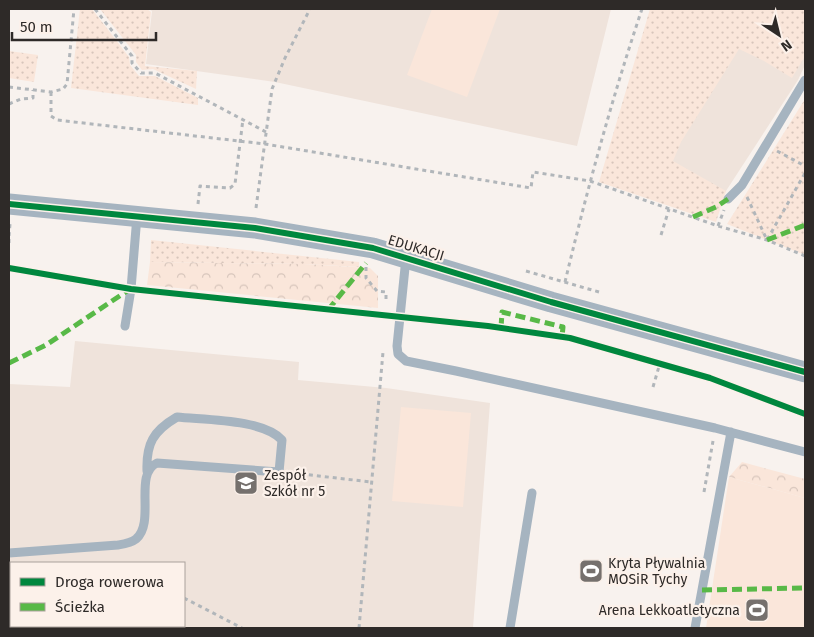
<svg xmlns="http://www.w3.org/2000/svg" width="814" height="637" font-family="'Fira Sans',sans-serif">
  <defs>
    <pattern id="grass-dots" width="8" height="8" patternUnits="userSpaceOnUse" patternTransform="scale(1.25)"><rect width="8" height="8" fill="#fae6da"/><path d="M2 2h.1M6 6h.1" fill="none" stroke="#d7c5bb" stroke-width="1.8" stroke-linecap="round"/></pattern>
    <pattern id="forest-crowns" width="20" height="18" patternUnits="userSpaceOnUse" patternTransform="scale(1.25)"><rect width="20" height="18" fill="#fae6da"/><path d="M2 6a3 3 0 1 1 6 0M12 15a3 3 0 1 1 6 0" fill="none" stroke="#d7c5bb"/></pattern>
  </defs>
  <rect width="100%" height="100%" fill="#f8f2ee"/>
  <path fill="#efe3db" fill-rule="evenodd" d="M148,9H611L577,146L275,82L146,64L152,11Z
    M663,9L805,34V65L798,80L724,194L612,163Z
    M75,341L299,362L298,380L386,388L490,403L473,628H9V384L70,387ZM11,563H184V626H11Z"/>
  <path fill="url(#grass-dots)" d="M80,9H92L129,57L130,65L139,76H155L198,98V105L71,88Z
    M100,9H147L151,12L145,66L197,71L196,89L153,69L142,70L136,62V55Z
    M650,9H805V56L792,78L764,61L739,49L681,142L673,161L726,191L716,222L599,182Z
    M9,51L38,55L34,82L9,78Z
    M805,99V255L727,224Z
    M151,240L359,262V267L304,264L150,262Z"/>
  <path fill="url(#forest-crowns)" d="M150,262L304,264L370,268L378,276V308L147,285Z
    M742,462L805,479V498L729,477Z"/>
  <path fill="#fae6da" d="M432,9H500L467,97L407,75Z
    M401,407L471,413L463,507L392,501Z
    M729,477L805,498V628H706Z"/>
  <g fill="none" stroke-linecap="round" stroke-linejoin="round">
    <path stroke="#b1b6ba" stroke-width="3" stroke-dasharray="4 4" stroke-linecap="butt" d="M95,9L132,56V63L141,73H155L266,132
      M9,87L51,92L63,89L67,84L74,9
      M51,92V116L57,120L265,144L531,188L533,172L590,181L718,226L767,240L805,256
      M9,104L21,99L33,98V90
      M777,151L805,166
      M747,197L767,240L805,173
      M198,204L200,186L230,188L235,184L243,119
      M256,208L272,89L285,58L310,9
      M718,226L724,210
      M661,235L669,209
      M9,236L10,224
      M9,243V236
      M366,267V278L377,291L386,292V299
      M526,271L599,292
      M565,282C587,190 612,98 642,9
      M653,387L660,363
      M293,473L371,482
      M704,492L713,441
      M184,598L242,628
      M359,628L383,352"/>
    <path stroke="#a6b4c0" stroke-width="9" d="M728,199L742,185L805,80
      M406,258L397,346L398,354L406,361L456,371L715,428L805,452
      M125,326L131,289L137,216
      M9,553L118,545C124,544 131,543 136,539C156,522 133,474 157,463L279,472L282,440C263,419 205,420 177,417C153,431 146,444 147,471
      M510,628L532,493
      M695,628L731,432"/>
    <path stroke="#a6b4c0" stroke-width="21" d="M9,204L255,228L373,248L551,302L805,372"/>
    <path stroke="#58b947" stroke-width="5" stroke-dasharray="10 5" stroke-linecap="butt" d="M693,217L716,207L728,199
      M767,240L805,225
      M328,310L366,263
      M501,328L502,312L563,327L562,337
      M9,363L46,345L130,289
      M702,590L805,588"/>
    <g stroke="#fcf1ea" stroke-width="9">
      <path id="cycleway" d="M9,204L255,228L373,248L551,302L805,372
        M9,268L131,289L488,326L570,338L710,378L805,414"/>
    </g>
    <use href="#cycleway" stroke="#00873e" stroke-width="6"/>
  </g>
  <defs>
    <g id="school-square" transform="scale(1.25)"><rect x="-9" y="-9" width="18" height="18" rx="4" fill="#75706d" stroke="#fcf1ea"/><path d="M0-5L7-2L0 1L-7-2ZM-4 1L0 2.5L4 1V4Q0 6-4 4Z" fill="#fff"/></g>
    <g id="stadium-square" transform="scale(1.25)"><rect x="-9" y="-9" width="18" height="18" rx="4" fill="#75706d" stroke="#fcf1ea"/><path d="M0-5a6.5 5 0 1 0 0 10a6.5 5 0 1 0 0-10ZM-3.5-1.8h7v3.6h-7Z" fill="#fff"/></g>
  </defs>
  <g fill-rule="evenodd">
    <use href="#school-square" x="246" y="483"/>
    <use href="#stadium-square" x="591" y="571"/>
    <use href="#stadium-square" x="757" y="610"/>
  </g>
  <g text-anchor="middle" dominant-baseline="central" stroke-width="4.5" stroke-linejoin="round" paint-order="stroke">
    <g font-size="14" fill="#2e2a28" stroke="#fcf1ea">
      <text transform="translate(416 248) rotate(17)">EDUKACJI</text>
    </g>
    <g font-size="14" fill="#2e2a28" stroke="#fcf1ea" text-anchor="start">
      <text x="264" y="475">Zespół<tspan x="264" dy="16">Szkół nr 5</tspan></text>
      <text x="608" y="563">Kryta Pływalnia<tspan x="608" dy="16">MOSiR Tychy</tspan></text>
      <text x="740" y="610" text-anchor="end">Arena Lekkoatletyczna</text>
    </g>
  </g>
  <rect width="814" height="637" fill="none" stroke="#2e2a28" stroke-width="20"/>
  <rect x="10" y="562" width="175" height="65" fill="#fcf1ea" stroke="#aaa19c"/>
  <rect x="20" y="578" width="25" height="8" fill="#00873e" stroke="#aaa19c"/>
  <text x="55" y="587" font-size="15" fill="#2e2a28">Droga rowerowa</text>
  <rect x="20" y="603" width="25" height="8" fill="#58b947" stroke="#aaa19c"/>
  <text x="55" y="612" font-size="15" fill="#2e2a28">Ścieżka</text>
  <g transform="translate(779 35) rotate(145)" stroke="#fcf1ea" stroke-width="4" paint-order="stroke">
  <path d="M0-4L9 19L0 12L-9 19Z" fill="#2e2a28"/>
  <text y="-8" font-size="14" font-weight="bold" text-anchor="middle" fill="#2e2a28">N</text>
  </g>
  <path d="M12 32v8h144v-8" fill="none" stroke="#2e2a28" stroke-width="2.5"/>
  <text x="20" y="32" font-size="15" fill="#2e2a28" stroke="#fcf1ea" stroke-width="4" paint-order="stroke">50 m</text>
</svg>
